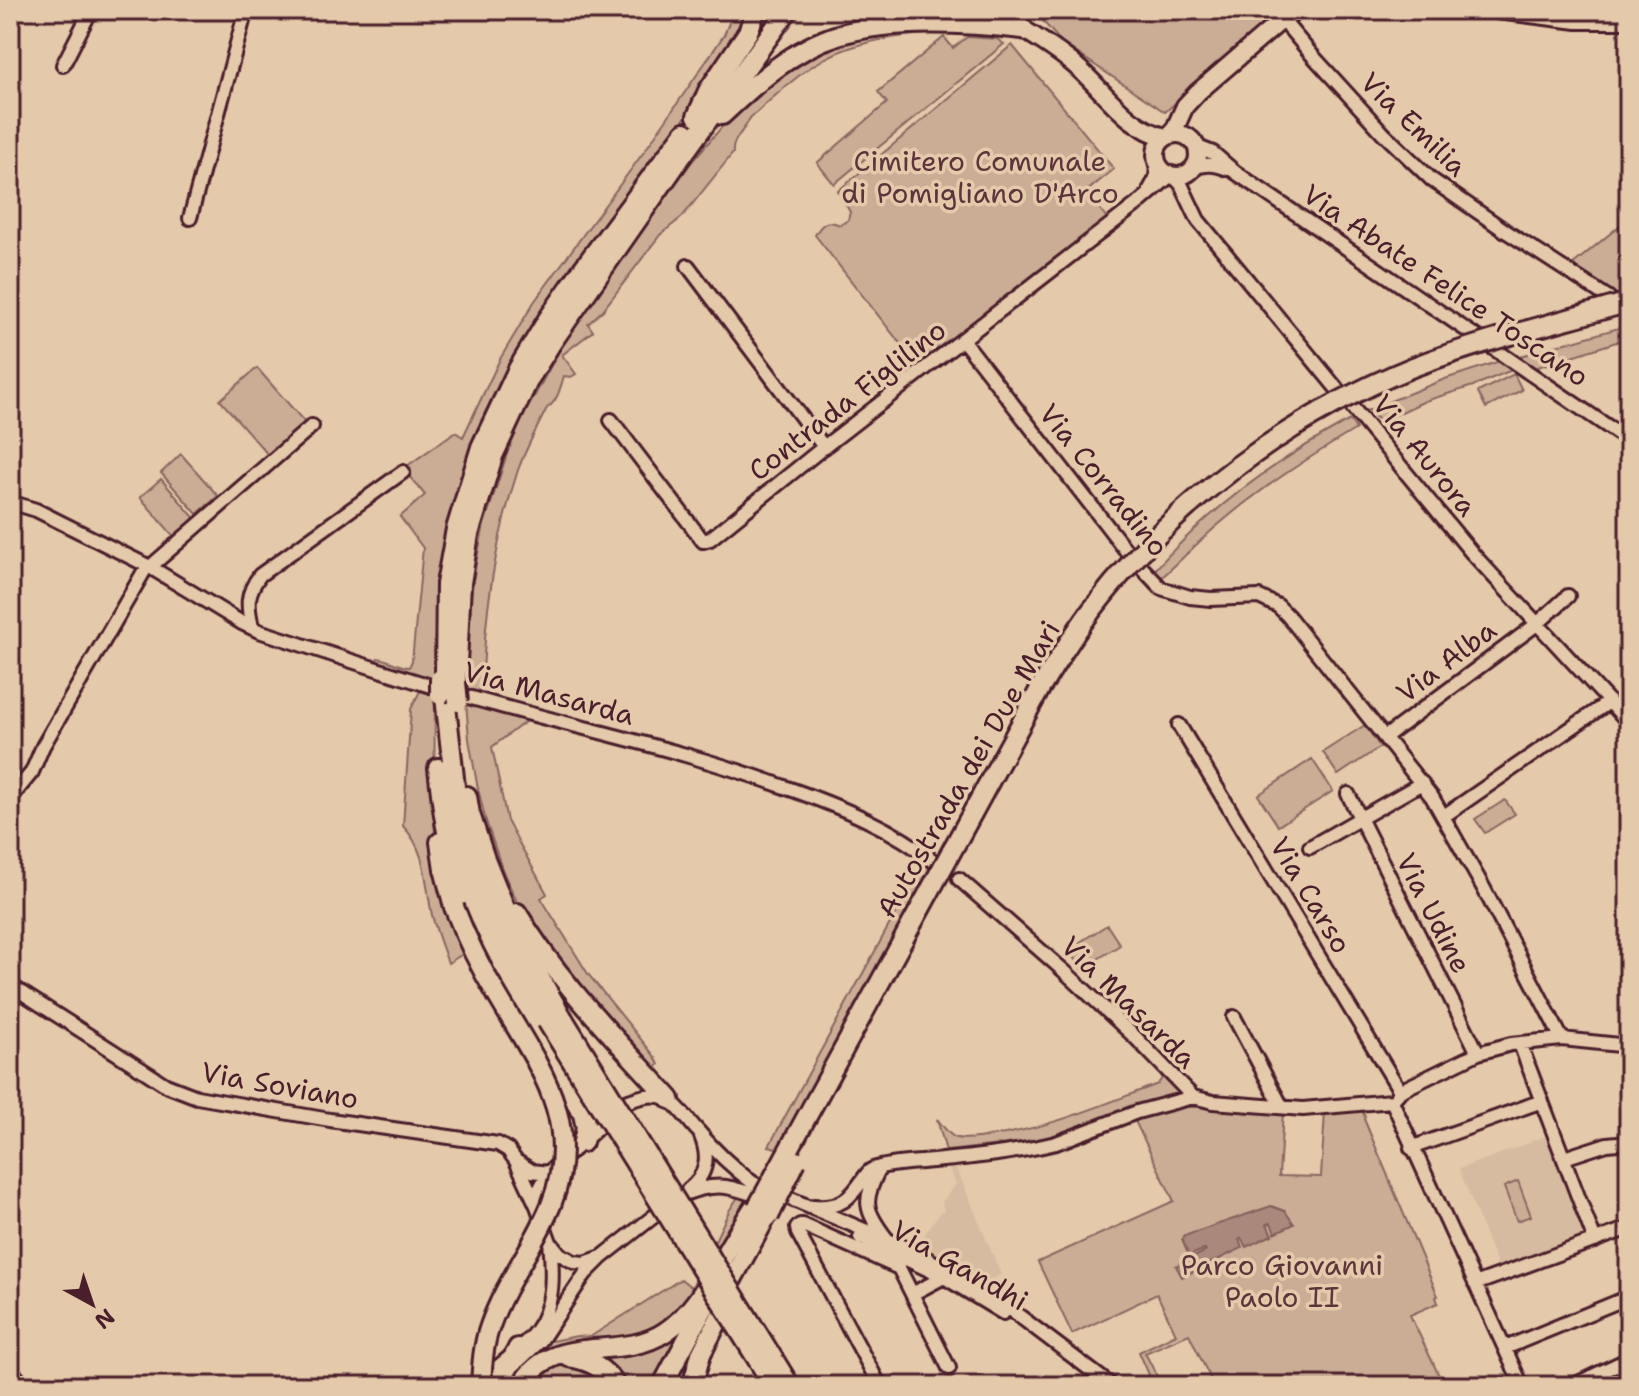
<svg xmlns="http://www.w3.org/2000/svg" width="1639" height="1396" font-family="'Shantell Sans',sans-serif">
  <rect width="100%" height="100%" fill="#e4c9ab"/>
  <filter id="ink" filterUnits="userSpaceOnUse"><feTurbulence type="fractalNoise" baseFrequency=".0125" numOctaves="2"/><feDisplacementMap in="SourceGraphic" scale="16" xChannelSelector="R" yChannelSelector="G"/><feConvolveMatrix kernelMatrix="1 2 1 2 8 2 1 2 1" color-interpolation-filters="sRGB"/></filter>
  <g filter="url(#ink)">
    <path fill="#d7bba0" d="M1548,1136L1566,1183L1564,1185L1567,1193H1569L1583,1234L1582,1236L1498,1267L1459,1169L1532,1142V1140Z
      M955,1165L1001,1274L988,1282L918,1245L936,1218L944,1210L942,1202L956,1184L948,1166Z"/>
    <path fill="#cbad96" stroke="#8a6660" stroke-width="2" d="M734,10H752L694,105L566,287L439,601L435,680L415,673L414,676L371,664L378,658C389,659 398,667 409,667L412,661L423,548L400,517L425,495L403,469L455,432L463,437L500,359L534,302L646,149L694,79L724,35Z
      M1033,10H1263L1271,20L1165,112L1062,43Z
      M953,32C912,34 860,39 824,59C797,74 773,98 750,118C745,130 731,140 733,153L682,217L660,235L603,310L588,324L593,331L562,355L576,374L571,377L564,376C560,388 558,401 547,408C537,428 526,448 518,470C496,536 483,619 483,689L477,691L475,695L466,691L469,609L476,563L484,525L508,451L521,421L559,351L597,292L694,159L740,106L803,56L864,33Z
      M944,37L953,48L967,37L997,39L1004,44L834,184L817,163L887,103L878,92Z
      M1012,45L1114,169L1086,192L1108,219L918,366L815,235C822,223 827,219 840,225L848,220L850,212L838,191Z
      M1629,218V294L1615,298L1571,266Z
      M1629,325V338L1535,368L1517,357Z
      M1500,361L1512,370L1473,386L1425,401L1382,421L1366,411L1445,379Z
      M257,368L307,425L270,457L220,400Z
      M1514,374L1522,390L1486,408L1478,392Z
      M1350,420L1356,429C1308,458 1261,488 1218,525C1198,542 1179,562 1159,580L1152,573C1208,510 1276,460 1350,420Z
      M181,454L218,496L197,514L161,473Z
      M161,479L197,521L176,539L140,497Z
      M422,687L435,691L434,824L439,863L466,952L448,963C442,947 436,931 432,915C425,883 427,851 403,826L411,709Z
      M466,702L484,708L529,719L492,747L507,821L547,894L541,898L588,974L656,1058L659,1065L653,1069L582,996L521,910L504,874L485,818L477,784L469,739Z
      M1365,725L1380,747L1338,775L1323,752Z
      M1312,759L1333,791L1278,826L1258,795Z
      M1505,800L1515,814L1485,833L1475,819Z
      M924,861L933,868L780,1149L769,1146Z
      M1107,925L1120,945L1082,969L1069,949Z
      M1160,1068L1182,1093C1143,1100 1108,1119 1070,1131C1030,1144 987,1146 946,1151L937,1119C942,1125 947,1133 954,1137C963,1141 976,1138 985,1137C1045,1130 1101,1105 1158,1084L1162,1078Z
      M1176,1107H1206L1283,1112L1279,1176L1321,1177L1325,1112L1361,1108L1365,1117L1364,1119L1438,1296L1436,1297L1438,1303L1410,1315L1444,1386H1214L1189,1334L1145,1353L1162,1386H1154L1139,1352L1176,1334L1157,1294L1072,1334L1038,1262L1174,1201L1134,1119Z
      M1518,1181L1531,1216L1517,1221L1504,1187Z
      M738,1197L752,1203L702,1292L660,1333L570,1348L518,1386H504L546,1342L577,1336L590,1337L681,1279L691,1287L697,1279L729,1211Z
      M679,1330L682,1333L654,1386H619L591,1357Z
      M575,1363L612,1386H528C541,1370 555,1364 575,1363Z"/>
    <path fill="#aa887b" stroke="#845e5b" stroke-width="2" d="M1271,1206L1285,1211L1294,1224L1275,1233L1271,1223L1267,1224L1272,1235L1246,1247L1241,1238L1239,1240L1242,1248L1182,1277L1176,1266L1206,1251L1205,1249L1189,1256L1182,1240L1184,1236Z"/>
    <g fill="none" stroke-linecap="round" stroke-linejoin="round">
      <g stroke="#4a1f2b" stroke-width="18">
        <path id="minor" d="M857,10L917,17
          M1274,10L1312,55L1384,134L1432,180L1507,232L1609,298
          M63,65L91,10
          M1195,146L1213,153L1235,172L1629,441
          M1193,168C1206,163 1215,164 1228,169
          M1173,176L1181,184L1198,220L1472,553L1629,723
          M1150,189L1156,178L1157,163
          M190,218L246,10
          M688,266L824,447
          M963,340L1128,553L1161,588L1190,597L1211,599L1259,597L1278,606L1288,616L1432,797L1483,887L1562,1039
          M611,420L703,541L710,539L824,447L1141,201L1171,175
          M10,502L36,510L150,567L242,623L259,631C338,656 417,684 497,705C595,732 694,753 790,789C841,807 893,828 936,863
          M150,567L312,426
          M252,627C247,605 246,594 260,575L403,472
          M1179,725L1400,1091
          M1385,737L1537,624L1568,596
          M1348,794L1478,1053
          M10,799L32,772L43,746L147,566
          M1444,816L1609,702
          M1310,847L1422,783
          M959,879L1064,971L1136,1038L1193,1097
          M10,985L166,1085L197,1097L330,1120L498,1144L508,1150L516,1161L537,1206L550,1242L560,1254L574,1262L585,1263L602,1257
          M1234,1017L1282,1107
          M1520,1044L1595,1241
          M1397,1095L1400,1091L1478,1053L1511,1044L1562,1039L1629,1046
          M1392,1101L1522,1386
          M1411,1148L1542,1101
          M1564,1158L1607,1144L1629,1142
          M516,1161L532,1171L548,1173
          M879,1169C863,1201 864,1209 886,1238
          M688,1190C707,1175 710,1158 701,1136
          M684,1194C721,1180 734,1188 769,1200
          M537,1206L539,1190L548,1173L626,1102C639,1097 654,1092 668,1099C677,1104 690,1123 698,1131C714,1150 733,1168 753,1183L907,1248L946,1269L975,1285L1010,1309L1112,1386
          M814,1206C841,1208 850,1199 864,1178C867,1174 868,1171 873,1169C891,1163 913,1163 933,1161C975,1157 1015,1153 1056,1143L1137,1112L1193,1097L1213,1102L1303,1109L1392,1101
          M860,1237L944,1277L1003,1313
          M1475,1284L1629,1228
          M912,1294L944,1277
          M1505,1348L1629,1297
          M512,1367L541,1340L585,1274L602,1257L667,1206
          M10,1368L23,1386
          M480,1383C496,1367 522,1349 535,1332C555,1306 553,1273 550,1242
          M880,1386L798,1233L797,1228L800,1225H803L899,1268L949,1368
          M1572,1386L1629,1359"/>
      </g>
      <g stroke="#4a1f2b" stroke-width="22">
        <path id="major" d="M994,10C1019,28 1047,42 1071,62C1103,87 1125,128 1166,137
          M1497,10L1577,20H1629
          M1156 155a21 21 0 1 1 42 0a21 21 0 1 1-42 0Z
          M1172,135L1185,106L1198,92L1283,19L1297,10"/>
      </g>
      <g stroke="#4a1f2b" stroke-width="24">
        <path id="highway" d="M1006,10L1013,22
          M722,115C756,83 793,49 838,35C892,18 967,23 1023,29
          M697,116L708,91L748,32L756,10
          M445,676L446,584L456,529L481,447L518,369L548,319L582,270L685,132
          M456,683L461,583L469,534L493,456L529,379L552,342L681,157L788,10
          M445,697L459,823L475,874L507,950L547,1021
          M438,768C441,793 443,817 449,840C475,939 532,1026 583,1114L586,1128L583,1142
          M467,796L470,814L485,859L517,938L562,1017
          M440,842L444,869L454,907
          M517,913C558,982 617,1040 670,1099
          M723,1296L767,1215
          M569,1357C590,1360 604,1368 616,1386
          M499,1386L518,1348
          M521,1386C552,1330 619,1363 665,1332C696,1311 710,1280 728,1249C736,1235 745,1221 754,1207
          M662,1386L707,1302
          M692,1386L701,1354L730,1297"/>
      </g>
      <use href="#minor" stroke="#e4c9ab" stroke-width="12"/>
      <use href="#major" stroke="#e4c9ab" stroke-width="16"/>
      <use href="#highway" stroke="#e4c9ab" stroke-width="18"/>
      <g stroke="#4a1f2b" stroke-width="24" stroke-linecap="butt">
        <path id="highway-bridge" d="M440,679V695
          M456,683L458,702
          M454,907C466,938 480,967 497,995C537,1064 584,1121 551,1205C534,1247 505,1283 490,1326C483,1345 482,1366 481,1386
          M562,1017L790,1386
          M547,1021L774,1386
          M757,1208L1041,687C1057,661 1073,635 1091,611C1174,502 1287,418 1413,367C1483,340 1557,323 1629,302
          M769,1216L796,1161"/>
      </g>
      <use href="#highway-bridge" stroke="#e4c9ab" stroke-width="18"/>
    </g>
  </g>
  <g text-anchor="middle" dominant-baseline="central" stroke-width="7" stroke-linejoin="round" paint-order="stroke">
    <g font-size="28" fill="#4a1f2b" stroke="#e4c9ab">
      <text transform="translate(1414 124) rotate(44)">Via Emilia</text>
      <text transform="translate(1446 285) rotate(34)">Via Abate Felice Toscano</text>
      <text transform="translate(847 400) rotate(-38)">Contrada Figlilino</text>
      <text transform="translate(1425 455) rotate(51)">Via Aurora</text>
      <text transform="translate(1104 480) rotate(51)">Via Corradino</text>
      <text transform="translate(1446 661) rotate(-37)">Via Alba</text>
      <text transform="translate(549 693) rotate(15)">Via Masarda</text>
      <text transform="translate(968 769) rotate(-60)">Autostrada dei Due Mari</text>
      <text transform="translate(1311 895) rotate(59)">Via Carso</text>
      <text transform="translate(1434 913) rotate(63)">Via Udine</text>
      <text transform="translate(1129 1002) rotate(44)">Via Masarda</text>
      <text transform="translate(280 1085) rotate(10)">Via Soviano</text>
      <text transform="translate(960 1265) rotate(30)">Via Gandhi</text>
    </g>
    <g font-size="28" fill="#5d343b" stroke="#e4c9ab">
      <text x="980" y="161">Cimitero Comunale<tspan x="980" dy="32">di Pomigliano D'Arco</tspan></text>
      <text x="1282" y="1265">Parco Giovanni<tspan x="1282" dy="32">Paolo II</tspan></text>
    </g>
  </g>
  <rect width="1639" height="1396" fill="none" stroke="#e4c9ab" stroke-width="40"/>
  <rect x="20" y="20" width="1599" height="1356" fill="none" stroke="#4a1f2b" stroke-width="3" filter="url(#ink)"/>
  <g transform="translate(92 1304) rotate(140)" stroke="#e4c9ab" stroke-width="6" paint-order="stroke">
  <path d="M0-6L14 30L0 20L-14 30Z" fill="#4a1f2b"/>
  <text y="-12" font-size="22" font-weight="bold" text-anchor="middle" fill="#4a1f2b">N</text>
  </g>
</svg>
